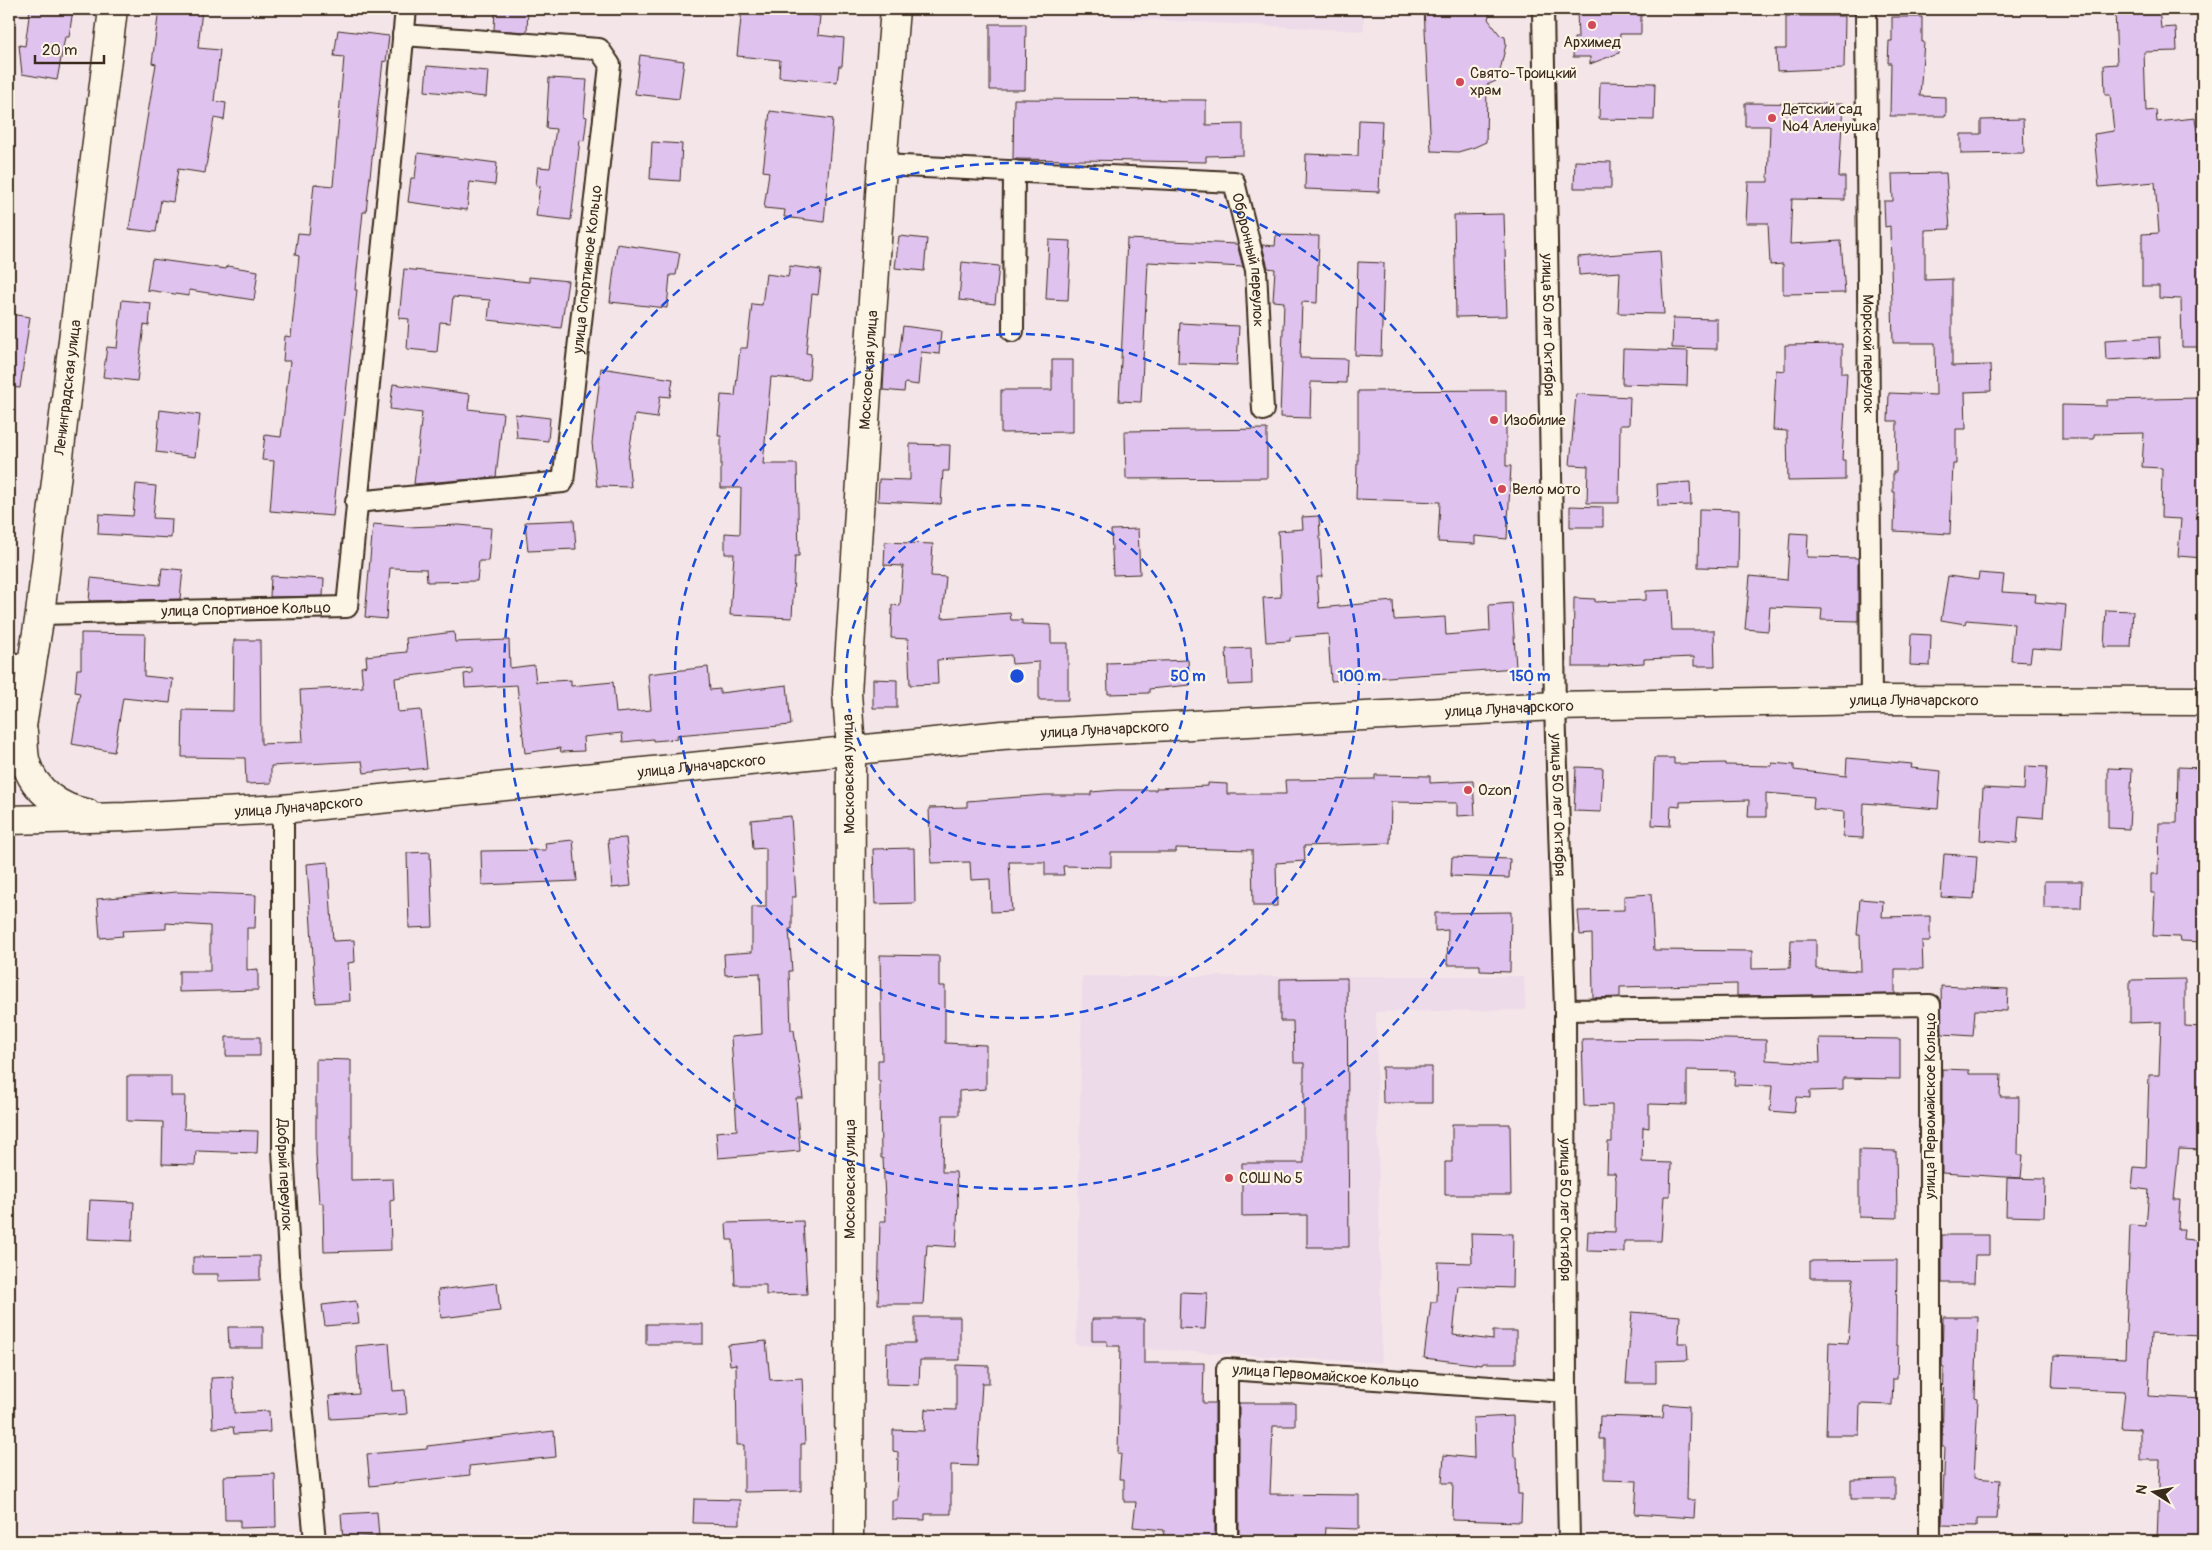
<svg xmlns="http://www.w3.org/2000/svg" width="2212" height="1550" font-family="Pangolin,sans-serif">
  <rect width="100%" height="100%" fill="#f4e6e8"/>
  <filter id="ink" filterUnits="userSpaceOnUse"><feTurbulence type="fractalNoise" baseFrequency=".02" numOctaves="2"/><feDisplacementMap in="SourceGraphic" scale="10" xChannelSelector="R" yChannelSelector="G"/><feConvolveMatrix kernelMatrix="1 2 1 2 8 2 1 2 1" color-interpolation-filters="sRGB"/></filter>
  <g filter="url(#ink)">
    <path fill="#eedbea" d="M1094,9H1364V31L1116,18Z
      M1082,976H1524L1526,1010L1376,1012L1382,1363L1076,1345Z"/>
    <path fill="#e0c2ef" stroke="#3b2a1e" d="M30,9H73L69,37H65L57,80L22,74L19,45L25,46Z
      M159,9H202L198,48L220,50L214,101L226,103L224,120L214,118L205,173L178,169L173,202L161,200L156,232L129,229L156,64L152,63Z
      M495,9H528L527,32L494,30Z
      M742,9H807V14L820,16L818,35L844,38L842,66H839L837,82L779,77L780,60L737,56Z
      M1424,9H1491L1488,19L1500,35L1505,37L1506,44L1498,80L1487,85L1486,142L1475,147L1458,152L1431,151Z
      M1577,9H1641V34H1620L1619,53L1590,64V57H1573L1574,38H1578Z
      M2115,9H2159L2161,28L2176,27L2177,51L2144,52L2146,111L2156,110L2157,122L2195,118L2199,145L2203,144V347H2182L2181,299L2159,298V286H2142V234L2159,233L2155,182L2099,187L2094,134L2114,131L2110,95H2105L2104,65L2117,64Z
      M1786,16H1845L1844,68L1777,71L1776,49H1786Z
      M1892,17H1922V42H1924L1920,96L1946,97V116H1890L1891,63H1888L1889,41H1892Z
      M990,24H1026L1025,90H990Z
      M338,30L389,36L386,62L383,61L366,212H363L355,290H357L333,516L270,511L274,461L262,460L265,435L281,437L290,361H283L285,336L291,337L299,256L295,255L298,233L309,234L314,184L333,186L344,57L334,56Z
      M640,55L684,61L679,99L635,94Z
      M427,66L488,71L486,97L425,91Z
      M549,78L587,80L584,116L587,117L584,141L580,140L571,220L536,216L540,186L536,185L538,167L550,168L556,129L546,128Z
      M1600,82L1655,83L1654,120L1599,119Z
      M1014,99L1206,100V125L1243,124V155L1206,156V162L1013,159Z
      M1745,103L1843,104L1839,177H1845V200L1792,199L1790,244L1841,241L1845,293L1783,294V264L1770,265L1768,223H1746L1748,182H1768L1770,126H1745Z
      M770,111L833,119L824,222L784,217L785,210L764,208L769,172L763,171Z
      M2023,119L2024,153L1961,154V134H1981V120Z
      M1359,120L1382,121L1379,192L1305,189L1306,154L1358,156Z
      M652,142L682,144L680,181L650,179Z
      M418,153L497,163L495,185L470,182L467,210L408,202L411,178H415Z
      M1575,161L1611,162V188H1574Z
      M1946,173L1950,229L1925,230V280L1952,279V366L1990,365L1991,391L1965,392L1966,429H1956V464H1953L1950,534L1894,531L1895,492H1893V472H1896L1897,421H1888L1889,393L1936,395L1935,343H1893L1890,226L1885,227L1884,201H1893L1892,174Z
      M1504,214L1507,316L1456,317L1454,215Z
      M1276,235L1319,236L1317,303L1302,302L1300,358L1347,359L1346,383L1311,382L1310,418L1280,417L1284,302L1273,301L1275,269L1268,268L1262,245L1275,246Z
      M899,236L927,239L924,271L895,268Z
      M1127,239L1237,244L1243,267L1148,262L1141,402L1119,401Z
      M1049,240L1071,241L1068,300L1046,299Z
      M617,244L680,253L676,275H670L667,308L610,302Z
      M1660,251L1664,314L1618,313L1620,272L1579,275L1578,257Z
      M152,259L226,269L227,266L258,271L254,300L189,290V296L147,290Z
      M962,262L999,266L995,304L959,300Z
      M1358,262L1384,263L1381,356L1355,355Z
      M790,266L821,270L818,295L812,294L806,353L811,354L809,380L771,377L763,464H797L799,556H795L792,618L730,615L734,554H725V533L740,534L741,488H721V436H718L721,395L735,396L740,348H747L752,304L762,305L766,274L788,277Z
      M404,269L529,282V277L568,281L561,328L488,320L490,300L453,297L450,323L440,322L437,352L407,349L409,319L399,318Z
      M122,300L151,303L149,326L144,325L137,381L103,377L107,347L117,348Z
      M9,314L30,317L20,388L9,387Z
      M1673,318L1717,319V349L1672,348Z
      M1180,323L1239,326L1237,365L1178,363Z
      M903,326L941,331L939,354L921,352L918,385L905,383L904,392L883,390L885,354L899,356Z
      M2159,337L2160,357L2106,360L2105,340Z
      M1842,344V373H1847L1842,460H1845V480L1788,481L1787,431L1773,430L1776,370L1785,371V345Z
      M1623,349L1688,351L1687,386L1622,384Z
      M1052,360H1073V432L1001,433V390H1052Z
      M601,368L673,379L670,397L660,396L657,418L635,415L628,459L631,487L597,486L592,443Z
      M393,384L470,394L468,409L503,413L496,477L414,484L422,413L390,409Z
      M1506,390V466H1511L1507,539L1475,536V544L1438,542L1440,502L1356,499L1357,464H1358V391Z
      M1576,394L1630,397L1629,425H1620L1619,503H1587L1588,466L1570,465Z
      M2199,398V450H2203V558L2178,556L2181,519L2161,518L2162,468L2142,467L2144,433L2094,434V439H2062V405L2107,406V400Z
      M160,410L200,415L195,457L156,452Z
      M515,414L550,418L548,441L517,438Z
      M1267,429V478L1126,479L1125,431Z
      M910,444L950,445L949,471H943L941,504L878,501L879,479L910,480Z
      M1690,482L1691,505L1658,506L1657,484Z
      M136,484L156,486L153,518L172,519L171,538L98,534L99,514L133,516Z
      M1570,506L1603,507V527H1570Z
      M1699,509L1739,510L1738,568L1698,567Z
      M1319,516L1322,577H1317L1319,608L1393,601L1394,620L1445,617L1446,635L1490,631L1489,605L1512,603L1516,668L1331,681L1328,634L1290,637V641L1266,642L1263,598L1281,597L1278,531L1303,529L1302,517Z
      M574,520L576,549L528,551L525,522Z
      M373,524L408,527L459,525L491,528L488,561H479L477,581L427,582L426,569L390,568L386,619L365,617Z
      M1138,529L1140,574L1113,575L1111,530Z
      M1790,533L1808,534L1807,557L1858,558V621L1821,620L1822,609L1770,607L1768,631L1745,629L1750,576L1787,580Z
      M885,542L933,544L931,576L946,577L942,618L1010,613L1011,620H1022V624L1051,625V643H1068V700H1039V662L1012,664L1011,655L937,660L938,684L910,685L908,639L891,638L892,605L900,606L903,566L884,565Z
      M162,568L183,570L180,599L89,601L91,578L160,585Z
      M1979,573L2004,575L2002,592L2036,594L2035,602L2066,605L2062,650L2032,648L2030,662L2011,661L2014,624L1966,620L1965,624L1941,620L1948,576L1978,580Z
      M271,576L324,579L323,596L270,597Z
      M1670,590L1672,630H1714L1715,666H1694V657L1644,659V663L1609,665V667H1573L1574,598L1595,599V602L1646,600V591Z
      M2106,610L2133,611L2131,647H2104Z
      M454,632L455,642L509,640L510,668L534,665L536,682L571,680V686L613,682L616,713L651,710L648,674L708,667L710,690L720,689V693L787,685L791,725L677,735L678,739L653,741V739L623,742L622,733L583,737L584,751L561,752L560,748L525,753L517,685L465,688L464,674L472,673V668L395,678L398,712L421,710L427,768L409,770V768L364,773L362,761L271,766V783L246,784L245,758L182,757L183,710L233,711L234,640H260L261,744L303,742L300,690L363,687L361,667L367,666L366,656L407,652L406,638Z
      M81,633L145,634L144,676L173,679L170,703L123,698L114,752L72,744L80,693L75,692L77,669H81Z
      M1911,634L1931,635L1930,666L1910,665Z
      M1251,648L1252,684L1228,685L1226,649Z
      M1188,660L1190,685L1149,689V693L1108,694L1107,663Z
      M873,679L897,680V708H873Z
      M1654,758H1674V764L1726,763V765L1772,766V763L1794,765V770L1846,776L1847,758L1912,764L1911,768L1941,771L1938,809L1864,803L1863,838L1843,837L1844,812L1813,809L1814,797L1766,793V817H1748L1749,800L1680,802V807L1671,806L1670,826L1652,825Z
      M2025,766L2047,767L2043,818L2019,816L2017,843L1980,840L1983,788L2024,790Z
      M1576,767L1603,768L1601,812L1574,811Z
      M2178,767L2203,768V942L2181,941L2180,937L2153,936L2155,893H2151V874H2158L2159,823H2177Z
      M2108,768L2132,769L2129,829L2108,828Z
      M1375,775L1430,776V783L1473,781L1475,815L1457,816V803L1391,802L1390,843L1304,846L1305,861L1276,863L1277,906H1253L1252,850L1176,848V852H1111V867L1063,866L1064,875H1045V862H1009L1012,911L991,912L990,879L971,880L970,862L931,863L929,808L967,807V801L1045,795H1091V792L1116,790H1156V788L1208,786V783L1227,784V794H1286L1285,780L1375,779Z
      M791,816L796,897H792V929H789L792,971H789L791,1030H794L803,1098H796L800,1151L718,1158L716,1132L737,1130L731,1037L762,1034L760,973L725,975L724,954L752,952V907H766V848L753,849L751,820Z
      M626,838L631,886L612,888L608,839Z
      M573,840L577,881L482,885L481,851L546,850L545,843Z
      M914,848L915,903L875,904L873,849Z
      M430,852L433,927L409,928L407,853Z
      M1944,854L1977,856L1974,899L1941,897Z
      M1452,857L1510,859L1509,878L1451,876Z
      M328,862L333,941L354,940L355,962L348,963L350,1001L316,1003L307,864Z
      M2044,881H2082L2081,908H2044Z
      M177,892L256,895L255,928H247V970L258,969V990L179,992V971H210V926L166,923V929L122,931L123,936L100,938L97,899Z
      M1651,894L1654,950L1752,951V969L1790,968L1791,940H1816V969L1861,971L1860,935H1857L1860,899L1883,901L1882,917L1930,916V941H1922L1923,969H1895V994L1737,996V984L1620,987V997L1593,998L1592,934L1580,935L1578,911L1624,910V896Z
      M1511,912L1510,972L1480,971V965H1447L1448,930L1435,931V913Z
      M880,955L939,956V986H945V1043L986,1045V1089L959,1091V1115H943L942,1172H956L958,1202L956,1247L927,1245L923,1304H878L880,1221H886L883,1158H881L880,1081H878V1060H882Z
      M1347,978L1349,1247H1307V1215L1242,1216V1163H1304V1063H1294L1293,1021H1280V979Z
      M2185,979V1026L2203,1027V1150L2179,1149L2174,1200H2180L2178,1229H2184L2183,1239L2203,1241V1336L2151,1334L2148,1396L2203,1399V1541H2157L2160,1460H2140V1429L2121,1428L2125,1391L2052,1388L2054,1355L2125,1358L2130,1225L2146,1226L2149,1190L2132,1188L2134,1167L2146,1168L2149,1075H2159L2161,1022L2130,1023V980Z
      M1941,986L2008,989L2007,1011L1975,1010L1973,1036L1942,1034Z
      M226,1037H260V1056H226Z
      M1687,1038L1766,1040V1060L1820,1063L1819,1038L1900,1039V1079L1843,1078V1090L1810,1091V1098L1796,1097L1794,1113L1770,1111L1772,1086L1734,1085L1735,1071L1687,1070V1105L1649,1104V1128L1643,1127L1642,1162L1671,1163L1670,1196H1664L1661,1241H1624V1252L1587,1251L1588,1231L1615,1232L1616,1180L1615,1173H1607L1608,1142H1612V1105L1584,1106L1582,1039Z
      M316,1059L351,1060V1180L393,1179L394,1200L390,1201L391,1250L324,1252L323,1203H319L316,1154Z
      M1382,1067H1432V1103H1383Z
      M1942,1069L1969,1070V1074H2001L2000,1097H2019L2018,1155H2023L2021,1178L1942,1173Z
      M127,1076H171V1096H185L184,1129L258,1131L257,1153L196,1151L195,1165L162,1164L163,1122L127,1121Z
      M1452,1124H1510L1511,1195H1445V1162H1452Z
      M1859,1150L1896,1151L1897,1218L1859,1217Z
      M2007,1178L2045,1179L2044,1217L2006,1216Z
      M90,1200L134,1202L132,1241L88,1239Z
      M803,1221L807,1294L766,1295V1285H735L733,1240H727L726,1223Z
      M1471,1233L1513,1234L1512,1288L1458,1286L1453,1335L1493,1340V1331H1516V1363H1483L1482,1365L1424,1358L1431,1302H1437L1438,1262L1472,1263Z
      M1942,1235H1989V1255H1975L1974,1283H1942Z
      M260,1256V1280L218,1281V1274H193V1257Z
      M1897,1260L1896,1345H1898L1897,1379H1893L1892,1405L1860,1404L1859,1435H1826L1829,1342L1848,1343L1853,1278H1810V1261Z
      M497,1283L500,1311L441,1318L438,1290Z
      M1180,1292L1207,1293L1205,1329L1179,1328Z
      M356,1301L359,1323L325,1326L322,1305Z
      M1632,1312L1680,1316L1678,1343H1687L1688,1360L1656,1361V1383H1626Z
      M915,1317H960V1360H920L919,1385L886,1384L887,1343H915Z
      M1943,1317H1978L1975,1398L1978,1399L1974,1478L2000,1480L1997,1519H1977V1526L1942,1525L1945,1447H1942L1944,1368L1942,1367Z
      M1092,1319H1144V1363H1204L1203,1403H1215V1541L1163,1540L1164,1530L1133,1527L1136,1502H1124V1479H1119L1121,1454H1118L1120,1346H1107V1341H1092Z
      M646,1324H703V1344H646Z
      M228,1327H263V1348H229Z
      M766,1341L770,1380L802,1378L805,1444H801V1491L744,1492V1445H737L736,1364L730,1365L728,1345Z
      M389,1343L393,1391L405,1390L407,1414L331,1419L329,1396L359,1394L356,1346Z
      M956,1365L989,1366V1383H982L977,1466L951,1465V1514H925V1520L892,1519V1500H897L898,1452L893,1451V1430L924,1431L925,1409L956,1410Z
      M233,1377L234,1413L269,1411L270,1432L234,1434L233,1427L213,1428L211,1378Z
      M1239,1403H1295V1426H1273L1270,1494L1359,1495V1529L1325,1528L1324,1541H1239Z
      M1664,1404L1689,1406L1687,1500H1695L1694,1518L1635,1514L1637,1481L1604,1480V1439H1599L1600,1416L1663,1418Z
      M1513,1416L1514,1457H1517L1518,1494H1522L1521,1522L1452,1520L1453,1483H1442L1444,1455L1474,1458L1473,1418Z
      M554,1431L556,1457L469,1466L470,1475L370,1486L367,1454L427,1449V1446Z
      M275,1474L276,1527L240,1528V1520H225L224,1476Z
      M1895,1479V1499H1851V1480Z
      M694,1499L740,1500V1524L693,1523Z
      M377,1512L379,1536L343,1539L341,1514Z"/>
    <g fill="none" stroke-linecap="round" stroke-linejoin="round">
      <g stroke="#3b2a1e" stroke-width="24">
        <g id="street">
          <path id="s1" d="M1543,9L1555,706L1565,1010L1566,1392L1569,1541"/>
          <path id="s2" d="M1866,9L1871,700"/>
          <path id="s3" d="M882,165L1234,182L1256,270L1263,410"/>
          <path d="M1013,331L1014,171"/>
          <path id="s4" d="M356,502L563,482L610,65L599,49L403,35"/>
          <path id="s5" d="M40,614L347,607L406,9"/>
          <path d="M9,663L31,666"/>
          <path id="s6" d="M283,809V1149L290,1275L315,1541"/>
          <path d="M1565,1010L1930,1005V1541"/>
          <path id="s7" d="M1227,1541V1369L1566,1392"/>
        </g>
      </g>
      <g stroke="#3b2a1e" stroke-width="31">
        <g id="secondary">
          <path d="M23,732C24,742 23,754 26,763C34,790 60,809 87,813"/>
          <path id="s8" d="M9,762L22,726L40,614L113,9"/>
          <path id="s9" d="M9,820L126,817L283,809L1002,735L1555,706L1871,700L2203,701"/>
          <path id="s10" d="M849,1541L851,750L847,693L882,165L895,9"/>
        </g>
      </g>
      <use href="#street" stroke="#fcf5e5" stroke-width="20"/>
      <use href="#secondary" stroke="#fcf5e5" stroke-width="28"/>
    </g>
  </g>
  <g fill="none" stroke="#1d4ed8" stroke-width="2.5" stroke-dasharray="9 6">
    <circle cx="1017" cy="676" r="171"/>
    <circle cx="1017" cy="676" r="342"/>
    <circle cx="1017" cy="676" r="513"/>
  </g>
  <g fill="#d1495b" stroke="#fcf5e5" stroke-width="2">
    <circle cx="1592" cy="25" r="5"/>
    <circle cx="1460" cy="82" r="5"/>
    <circle cx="1772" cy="118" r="5"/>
    <circle cx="1494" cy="420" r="5"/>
    <circle cx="1502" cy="489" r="5"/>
    <circle cx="1468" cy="790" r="5"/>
    <circle cx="1229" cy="1178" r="5"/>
  </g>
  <g text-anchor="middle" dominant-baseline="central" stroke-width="4.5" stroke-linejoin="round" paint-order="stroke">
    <g font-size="15" fill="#3b2a1e" stroke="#fcf5e5" text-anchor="start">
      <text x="1592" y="42" text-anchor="middle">Архимед</text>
      <text x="1470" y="73">Свято-Троицкий<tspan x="1470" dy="17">храм</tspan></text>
      <text x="1782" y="109">Детский сад<tspan x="1782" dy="17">№4 Аленушка</tspan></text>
      <text x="1504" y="420">Изобилие</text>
      <text x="1512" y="489">Вело мото</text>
      <text x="1478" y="790">Ozon</text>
      <text x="1239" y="1178">СОШ № 5</text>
    </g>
    <g font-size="15" fill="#3b2a1e" stroke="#fcf5e5">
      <text stroke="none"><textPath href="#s3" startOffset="432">Оборонный переулок</textPath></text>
      <text stroke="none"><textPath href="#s4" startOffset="422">улица Спортивное Кольцо</textPath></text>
      <text stroke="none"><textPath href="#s1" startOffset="316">улица 50 лет Октября</textPath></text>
      <text stroke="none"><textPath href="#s2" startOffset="345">Морской переулок</textPath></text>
      <text stroke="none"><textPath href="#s10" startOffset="1172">Московская улица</textPath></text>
      <text stroke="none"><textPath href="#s8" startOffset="380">Ленинградская улица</textPath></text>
      <text stroke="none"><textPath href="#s5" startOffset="206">улица Спортивное Кольцо</textPath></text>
      <text stroke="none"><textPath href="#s9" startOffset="1910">улица Луначарского</textPath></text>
      <text stroke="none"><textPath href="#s9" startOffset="1505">улица Луначарского</textPath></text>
      <text stroke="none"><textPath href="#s9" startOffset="1100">улица Луначарского</textPath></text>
      <text stroke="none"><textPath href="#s9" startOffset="695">улица Луначарского</textPath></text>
      <text transform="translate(849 774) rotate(-91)">Московская улица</text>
      <text stroke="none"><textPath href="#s1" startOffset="796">улица 50 лет Октября</textPath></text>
      <text stroke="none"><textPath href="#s9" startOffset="290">улица Луначарского</textPath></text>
      <text transform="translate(1930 1106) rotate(-90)">улица Первомайское Кольцо</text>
      <text stroke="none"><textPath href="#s6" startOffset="366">Добрый переулок</textPath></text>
      <text stroke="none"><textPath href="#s10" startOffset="362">Московская улица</textPath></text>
      <text stroke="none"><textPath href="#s1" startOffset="1201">улица 50 лет Октября</textPath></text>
      <text stroke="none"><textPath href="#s7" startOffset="271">улица Первомайское Кольцо</textPath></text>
    </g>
  </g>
  <circle cx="1017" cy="676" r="8" fill="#1d4ed8" stroke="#fcf5e5" stroke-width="2.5"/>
  <g font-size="15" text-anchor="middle" font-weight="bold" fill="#1d4ed8" stroke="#fcf5e5" stroke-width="4.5" stroke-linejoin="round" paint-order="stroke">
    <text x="1188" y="681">50 m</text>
    <text x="1359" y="681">100 m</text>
    <text x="1530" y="681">150 m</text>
  </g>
  <rect width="2212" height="1550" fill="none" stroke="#fcf5e5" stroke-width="30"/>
  <rect x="15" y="15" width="2182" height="1520" fill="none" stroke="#3b2a1e" stroke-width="2" filter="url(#ink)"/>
  <g transform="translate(2154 1492) rotate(281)" stroke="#fcf5e5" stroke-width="4" paint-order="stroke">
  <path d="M0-4L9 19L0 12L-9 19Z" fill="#3b2a1e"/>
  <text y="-8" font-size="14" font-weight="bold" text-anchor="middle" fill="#3b2a1e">N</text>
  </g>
  <path d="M35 55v8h69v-8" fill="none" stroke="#3b2a1e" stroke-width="2.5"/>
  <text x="42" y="55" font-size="15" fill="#3b2a1e" stroke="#fcf5e5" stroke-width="4" paint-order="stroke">20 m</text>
</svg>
